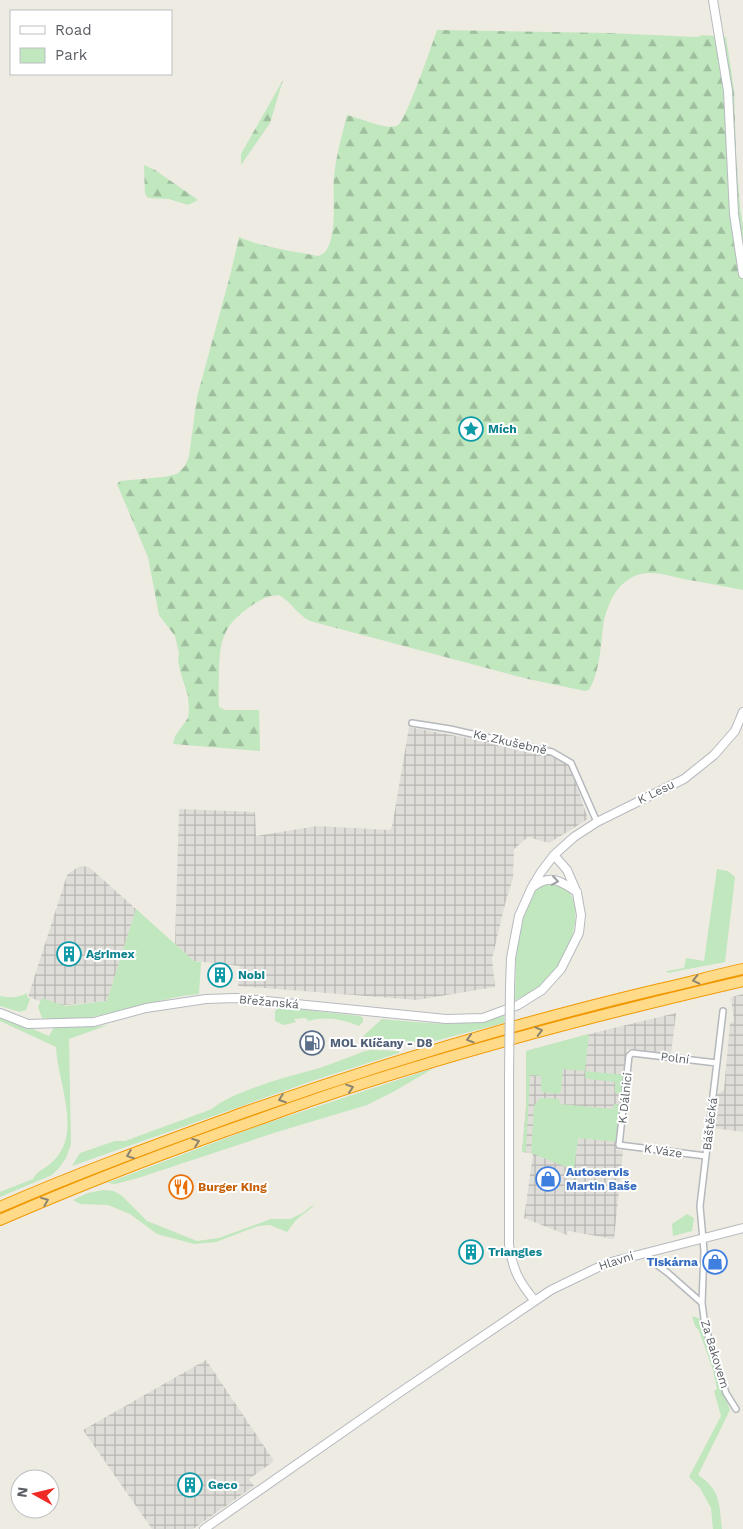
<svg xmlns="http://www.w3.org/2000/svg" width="743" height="1529" font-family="'Work Sans',sans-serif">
  <defs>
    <pattern id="industrial-grid" width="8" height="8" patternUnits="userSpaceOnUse" patternTransform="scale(1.25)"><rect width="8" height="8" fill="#dfddd7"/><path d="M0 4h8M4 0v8" fill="none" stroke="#b8b6b2"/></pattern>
    <pattern id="forest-firs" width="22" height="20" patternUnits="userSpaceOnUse" patternTransform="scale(1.25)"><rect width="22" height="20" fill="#c0e7be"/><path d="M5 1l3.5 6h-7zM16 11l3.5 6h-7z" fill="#9fbe9e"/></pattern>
  </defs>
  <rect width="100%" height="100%" fill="#eeebe2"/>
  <path fill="url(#industrial-grid)" d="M409,727L550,754L569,764L588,819L549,843L528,837L514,849L513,878L505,904L492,959L495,987L417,1000L238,986L240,966L194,961L175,944L179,809L255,812L256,836L317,826L390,830L392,827Z
    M81,866L89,867L136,909L107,1001L55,1006L28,997L67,875L75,869Z
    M743,994V1132L713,1128L716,1095L724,1090L730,1023L734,1021L731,997Z
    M676,1013L671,1054L627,1049L617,1150L623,1151L614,1239L568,1231L567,1235L524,1218L533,1154L522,1152L526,1108V1051L589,1034Z
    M206,1360L274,1461L249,1479L254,1486L193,1529H152L83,1430Z"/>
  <path fill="#c0e7be" d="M717,869L728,871L735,877L725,962L667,973V971L684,968L686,958L704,961Z
    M546,885C563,885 573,890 575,908C578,936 561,970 540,987C533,993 523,997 515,1000L516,957L523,917L532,895L538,888Z
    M136,909L194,961L201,962L199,994C163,997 129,1011 92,1017C76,1020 59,1019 42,1018L38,1007L42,998L65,1006L107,1001Z
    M27,993V997L30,999L26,1010L20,1012L0,1006V996C10,998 18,998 27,993Z
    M279,1007L360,1016L363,1018V1022L359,1026C340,1019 328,1016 308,1021L306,1018L294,1019L296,1022L284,1025L275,1021V1011Z
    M0,1015L49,1036L54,1027H93L108,1025L69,1039L71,1144L66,1158L59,1168L52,1175L0,1197V1192L33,1179C37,1171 43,1170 50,1164C55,1160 59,1155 62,1149C77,1121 57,1077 56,1047L0,1021Z
    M504,1015V1023L427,1043L372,1040L363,1036L382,1019C415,1022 452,1027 485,1020C491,1019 498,1017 504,1015Z
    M589,1034L585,1071L625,1075L623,1094L615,1093V1082L589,1079L588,1078H585V1071L563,1069L561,1091L558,1094L541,1092V1076L530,1075L526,1151L525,1152H522L526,1108V1051Z
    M372,1050L399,1051V1053L315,1080L72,1166L80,1153L115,1141H125L212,1109C229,1093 285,1077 309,1071C328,1066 346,1058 365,1051Z
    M434,1068L393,1092L367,1105L277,1132L138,1178L115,1184L107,1183L258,1126Z
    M543,1098L559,1099L560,1104L613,1109L614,1104L622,1105L618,1142L578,1138L574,1170L531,1153L534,1106L539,1099Z
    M103,1190L113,1191L121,1195L147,1221L197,1241L219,1238L271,1219H290L303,1213L310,1207L315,1205L296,1220L287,1232L270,1225L258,1226L216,1242L194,1244L157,1234L130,1214L108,1205L80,1204L73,1200L88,1193Z
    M687,1214L694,1218L692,1231L673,1236L672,1224Z
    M692,1316L701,1319L713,1365L730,1410L698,1475C721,1490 719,1504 722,1529H713L711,1508L700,1488L689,1477L721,1416L714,1391L717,1389L713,1370L699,1331L695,1326Z"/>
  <path fill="url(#forest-firs)" d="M437,30L608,33L697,37L702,35L726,37L734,89L736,153L740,207L743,227V590C723,586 703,582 683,579C670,576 654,571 641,574C617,580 606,605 603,627C601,646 599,674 589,690L585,691L528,679L310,621C296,614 293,603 279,595C266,596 262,599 251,606C223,625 220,640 219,672C219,684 218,695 219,707L225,710H259L260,751L173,744L175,736L188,718L189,709L188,696L181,674L178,661L179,653L175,636L159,615L148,557L117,484L120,481L164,477L177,474L185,466L189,456L197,397L231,272L239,237C264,248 292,251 318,256C340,251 332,195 334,177C336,156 342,135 347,115C360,118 385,130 397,126C405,124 433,42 437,30Z
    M283,80L270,123L241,165V154Z
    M144,165L155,170L198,200L188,205L169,199L148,198L145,194Z"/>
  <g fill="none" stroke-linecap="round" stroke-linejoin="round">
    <g stroke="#b5b9bd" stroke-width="8">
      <path id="street" d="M412,723L450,729L552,752L571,763L597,822
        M723,1011L700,1206L704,1251L702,1303L705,1326L716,1362L726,1393L736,1409
        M706,1156L619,1145L629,1056L632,1053L717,1063
        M646,1252L652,1261L668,1273L702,1303"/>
    </g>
    <g stroke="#b6babf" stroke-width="10">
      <path id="secondary" d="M713,0L728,91L734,214L743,274
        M534,886C551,874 561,881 577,892
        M510,988L511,958L519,916L532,887L541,872L554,855L574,837L597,822L684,779L714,755L735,731L743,712
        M0,1013L28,1024L94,1022L146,1008L206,999L236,998L446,1019L483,1018L518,1005L542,990L561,969L579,933L581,915L577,893L567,870L554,855
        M509,1076V1245C513,1270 518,1280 534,1300
        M204,1529L396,1395L551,1290L607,1263L743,1228"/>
    </g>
    <g stroke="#f19800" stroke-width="12">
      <path id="highway" d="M0,1207C80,1172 163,1142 245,1112C381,1064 519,1022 659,989C687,983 715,975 743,969
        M0,1220C73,1188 148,1159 223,1132C255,1121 287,1109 319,1098C458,1051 600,1014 743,981"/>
    </g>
    <use href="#street" stroke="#fff" stroke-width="5"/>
    <use href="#secondary" stroke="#fff" stroke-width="8"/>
    <use href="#highway" stroke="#ffda89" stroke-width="10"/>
    <g stroke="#b6babf" stroke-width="10" stroke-linecap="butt">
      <path id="secondary-bridge" d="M509,1076L510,988"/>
    </g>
    <use href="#secondary-bridge" stroke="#fff" stroke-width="8"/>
  </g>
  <defs><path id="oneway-chevron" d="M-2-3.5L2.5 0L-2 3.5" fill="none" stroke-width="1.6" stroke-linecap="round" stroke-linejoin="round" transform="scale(1.25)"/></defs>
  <use stroke="#9d9fa2" href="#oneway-chevron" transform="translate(555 881) rotate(8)"/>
  <g stroke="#8c846f">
    <use href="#oneway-chevron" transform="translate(696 980) rotate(167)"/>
    <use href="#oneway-chevron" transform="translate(539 1031) rotate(-15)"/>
    <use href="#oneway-chevron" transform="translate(470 1039) rotate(163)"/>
    <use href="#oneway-chevron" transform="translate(350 1088) rotate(-18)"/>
    <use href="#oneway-chevron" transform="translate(282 1099) rotate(160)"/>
    <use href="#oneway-chevron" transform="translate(196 1142) rotate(-20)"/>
    <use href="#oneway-chevron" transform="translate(130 1155) rotate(159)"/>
    <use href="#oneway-chevron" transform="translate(45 1201) rotate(-22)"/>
  </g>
  <defs>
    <g id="sight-ring" transform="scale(1.25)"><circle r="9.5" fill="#fff" stroke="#0f9aa8" stroke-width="1.5"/><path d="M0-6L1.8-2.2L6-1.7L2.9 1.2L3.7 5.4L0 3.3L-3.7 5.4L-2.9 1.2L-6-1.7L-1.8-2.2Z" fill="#0f9aa8"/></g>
    <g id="building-ring" transform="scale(1.25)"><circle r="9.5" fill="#fff" stroke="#0f9aa8" stroke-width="1.5"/><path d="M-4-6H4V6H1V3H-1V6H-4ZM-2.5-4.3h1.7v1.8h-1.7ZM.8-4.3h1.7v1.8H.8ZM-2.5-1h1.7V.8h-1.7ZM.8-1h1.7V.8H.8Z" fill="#0f9aa8"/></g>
    <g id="fuel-ring" transform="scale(1.25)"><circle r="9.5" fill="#fff" stroke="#5c6f8a" stroke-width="1.5"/><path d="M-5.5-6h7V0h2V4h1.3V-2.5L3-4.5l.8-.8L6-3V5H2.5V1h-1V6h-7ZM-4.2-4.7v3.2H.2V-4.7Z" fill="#5c6f8a"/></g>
    <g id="shop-ring" transform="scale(1.25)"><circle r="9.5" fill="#fff" stroke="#3f7fe0" stroke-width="1.5"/><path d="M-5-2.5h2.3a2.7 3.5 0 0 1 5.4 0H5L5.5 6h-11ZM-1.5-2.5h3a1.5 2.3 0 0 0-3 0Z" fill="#3f7fe0"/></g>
    <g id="restaurant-ring" transform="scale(1.25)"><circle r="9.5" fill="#fff" stroke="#e8710a" stroke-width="1.5"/><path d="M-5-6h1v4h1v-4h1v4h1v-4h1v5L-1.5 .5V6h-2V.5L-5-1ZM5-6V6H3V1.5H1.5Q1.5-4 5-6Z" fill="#e8710a"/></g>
  </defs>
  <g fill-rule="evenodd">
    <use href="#sight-ring" x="471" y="429"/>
    <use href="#building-ring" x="69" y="954"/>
    <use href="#building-ring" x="220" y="975"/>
    <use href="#fuel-ring" x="312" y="1043"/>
    <use href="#shop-ring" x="548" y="1179"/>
    <use href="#restaurant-ring" x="181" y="1187"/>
    <use href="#building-ring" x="471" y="1252"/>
    <use href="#shop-ring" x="715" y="1262"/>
    <use href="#building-ring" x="190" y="1485"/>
  </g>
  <g text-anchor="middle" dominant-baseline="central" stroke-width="4" stroke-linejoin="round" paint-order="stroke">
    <g font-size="12" font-weight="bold" fill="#0d838f" stroke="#fff" text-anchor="start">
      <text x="488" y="429">Mích</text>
      <text x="86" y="954">Agrimex</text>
      <text x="238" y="975">Nobi</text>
      <text x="488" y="1252">Triangles</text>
      <text x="208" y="1485">Geco</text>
    </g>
    <g font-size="12" fill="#5b5f64" stroke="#fff">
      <text transform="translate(510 742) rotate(13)">Ke Zkušebně</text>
      <text transform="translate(656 792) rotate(-26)">K Lesu</text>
      <text transform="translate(269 1002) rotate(5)">Břežanská</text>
      <text transform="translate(675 1058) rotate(7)">Polní</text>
      <text transform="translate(625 1098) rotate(-84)">K Dálnici</text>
      <text transform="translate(710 1124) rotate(-83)">Báštěcká</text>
      <text transform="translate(663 1151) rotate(8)">K Váze</text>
      <text transform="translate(616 1261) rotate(-18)">Hlavní</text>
      <text transform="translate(715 1354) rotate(73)">Za Bakovem</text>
    </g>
    <g font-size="12" font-weight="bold" fill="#4e5e75" stroke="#fff" text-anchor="start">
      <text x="330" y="1043">MOL Klíčany - D8</text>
    </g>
    <g font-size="12" font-weight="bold" fill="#366cbe" stroke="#fff" text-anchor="start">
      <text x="566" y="1172">Autoservis<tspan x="566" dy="14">Martin Baše</tspan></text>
      <text x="698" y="1262" text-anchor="end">Tiskárna</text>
    </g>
    <g font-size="12" font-weight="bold" fill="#c56008" stroke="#fff" text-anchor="start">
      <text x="198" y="1187">Burger King</text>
    </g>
  </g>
  <rect x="10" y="10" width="162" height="65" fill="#ffffff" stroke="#bdbfc1"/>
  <rect x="20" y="26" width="25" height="8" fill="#ffffff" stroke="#bdbfc1"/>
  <text x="55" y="35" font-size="15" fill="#5b5f64">Road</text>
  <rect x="20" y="48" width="25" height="15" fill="#c0e7be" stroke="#bdbfc1"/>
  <text x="55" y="60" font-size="15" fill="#5b5f64">Park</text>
  <g transform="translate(35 1494) rotate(278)"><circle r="24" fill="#ffffff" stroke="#bdbfc1"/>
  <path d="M0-4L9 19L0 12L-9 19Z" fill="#f02b26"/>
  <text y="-8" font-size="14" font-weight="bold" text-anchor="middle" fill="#5b5f64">N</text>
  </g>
</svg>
